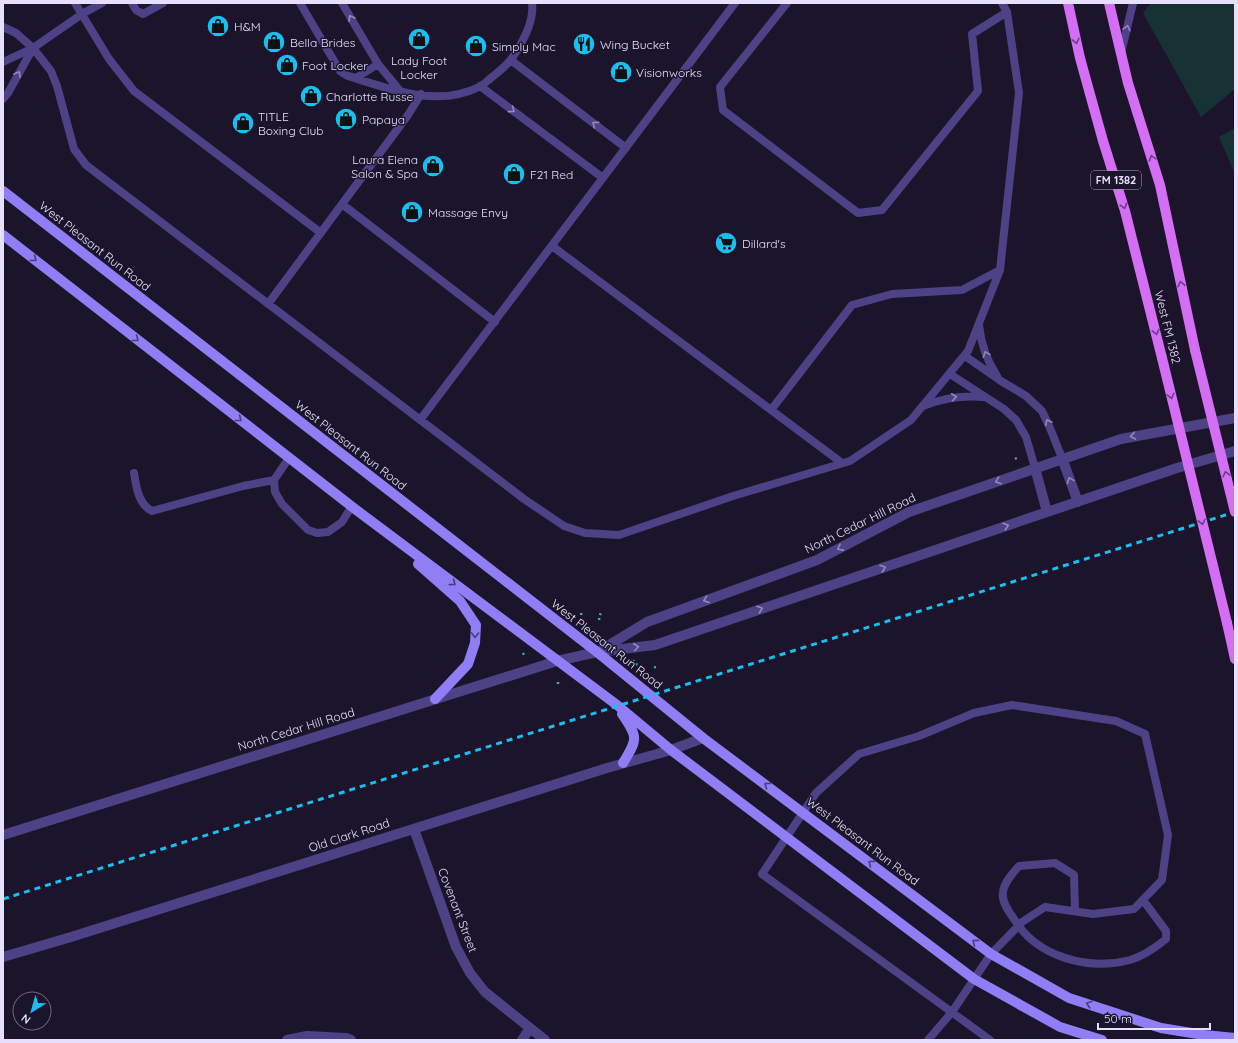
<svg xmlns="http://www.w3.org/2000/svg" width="1238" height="1043" font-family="Quicksand,sans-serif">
  <rect width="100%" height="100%" fill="#1b142b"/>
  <path fill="#173235" d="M1151,3H1235V89L1201,117L1143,13Z
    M1235,128V174L1219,137Z"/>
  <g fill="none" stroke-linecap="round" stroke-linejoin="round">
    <path stroke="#3baeb6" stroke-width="2.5" stroke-dasharray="2 3" stroke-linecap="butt" d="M1015,458L1019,460
      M581,615L582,610
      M599,620L601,611
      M523,653L524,655
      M633,660L635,664L639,665
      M654,667L659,668
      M558,682V687"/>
    <path stroke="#4e4287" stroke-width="8" d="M75,3L109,59L134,91L321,233
      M132,3L136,10L143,14L163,3
      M300,3L340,71L348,76L356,78L378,64
      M342,3L378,64L401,92
      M787,3L720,87L723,110L858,213L882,210L978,91L972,34L1007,12
      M3,27L16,33L33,48L51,71L57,86L74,149L86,165L448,441L524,499L564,526L585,533L619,535L733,496L850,461L911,420L968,351L1000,270L1019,93L1007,12L1002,3
      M1121,53L1133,3
      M512,61L626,148
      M3,62L33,48L82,14L102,3
      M348,76C390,89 436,108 479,87C483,85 487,81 491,78C503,68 510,63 518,49C526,35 534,19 532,3
      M480,86L603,178
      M3,99L8,93L33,48
      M342,204L495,322
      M552,246L842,463
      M268,304L408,115L421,94
      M979,325C981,344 987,361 997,376
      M965,356L1001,381L1026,396L1042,411L1050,428L1062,458
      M950,374L1004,409L1016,420L1026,437L1035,468
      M923,406C943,398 962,395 984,397
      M771,410L852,305L892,294L962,290L1000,270
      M420,420L735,3
      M289,458L274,480L275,492L282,504L308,530L317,533L328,532L342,522L352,506
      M134,473C136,487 139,505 152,511L243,486L274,480
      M1075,911L1074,875L1055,863L1019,866C1013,873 1004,882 1003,892C1001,901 1009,912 1014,919C1037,957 1088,971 1130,960C1144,956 1155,948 1166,939V931L1143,900
      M928,1040L952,1012L991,954L1022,922L1045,907L1093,914L1134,909L1162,880L1168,835L1145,734L1116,721L1012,705L974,713L919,736L859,754L816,793L762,874C838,929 914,984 990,1040"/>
    <path stroke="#4e4287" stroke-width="10" d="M414,829L456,947L470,973L485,992L545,1040
      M3,957L71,937L607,768L671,750L703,738
      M287,1040L307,1036L346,1038L351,1040
      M522,1040L530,1028"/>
    <path stroke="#4e4287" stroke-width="10" d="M1062,458L1078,502
      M1035,468L1047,512
      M601,650L647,622L817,560L909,512L1121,439L1235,418
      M3,835L557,661L597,652L655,645L1177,468L1235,451"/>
    <path stroke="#907ef6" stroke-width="10" d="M3,191L597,652L703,738L991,954L1069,998L1161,1028L1204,1035L1235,1038
      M3,235L355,509L617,705L671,750L974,979L1060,1027L1102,1040
      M418,564L460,601L476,625L475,643L468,664L435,699
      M622,714C638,737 638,739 623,763"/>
    <path stroke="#d46ff5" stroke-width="10" d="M1068,3L1080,58L1103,141L1125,211L1162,358
      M1109,3L1128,83L1160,185L1195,350
      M1227,623L1235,659"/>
    <path stroke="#1abeef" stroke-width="3" stroke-dasharray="6 5" stroke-linecap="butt" d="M3,899L1235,512"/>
    <path stroke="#d46ff5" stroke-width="10" d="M1195,350L1235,512
      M1162,358L1227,623"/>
  </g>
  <defs><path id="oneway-chevron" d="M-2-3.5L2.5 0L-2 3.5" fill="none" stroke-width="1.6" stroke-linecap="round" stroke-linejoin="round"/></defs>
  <g stroke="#9389bc">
    <use href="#oneway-chevron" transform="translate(351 18) rotate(-120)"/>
    <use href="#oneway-chevron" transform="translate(1127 28) rotate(-77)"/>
    <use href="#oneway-chevron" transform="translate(18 74) rotate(-61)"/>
    <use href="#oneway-chevron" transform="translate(512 110) rotate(37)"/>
    <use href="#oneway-chevron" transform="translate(595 124) rotate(-143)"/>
    <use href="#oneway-chevron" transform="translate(986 354) rotate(-111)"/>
    <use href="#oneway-chevron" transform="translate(954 397) rotate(-7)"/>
    <use href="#oneway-chevron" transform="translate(1048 422) rotate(-116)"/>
    <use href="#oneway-chevron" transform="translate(1133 436) rotate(170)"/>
    <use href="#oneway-chevron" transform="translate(1070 480) rotate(-111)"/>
    <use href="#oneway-chevron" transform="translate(998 481) rotate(161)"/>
    <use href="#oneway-chevron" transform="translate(1006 526) rotate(-19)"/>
    <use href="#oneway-chevron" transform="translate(840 548) rotate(152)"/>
    <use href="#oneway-chevron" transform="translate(883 568) rotate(-19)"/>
    <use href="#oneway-chevron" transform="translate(706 600) rotate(160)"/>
    <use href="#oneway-chevron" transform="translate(760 609) rotate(-19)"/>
    <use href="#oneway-chevron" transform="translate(636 647) rotate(-7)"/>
  </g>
  <g stroke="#6e3d86">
    <use href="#oneway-chevron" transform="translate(1076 41) rotate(77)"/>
    <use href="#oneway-chevron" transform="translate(1152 158) rotate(-108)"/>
    <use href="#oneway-chevron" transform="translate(1124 206) rotate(73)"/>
    <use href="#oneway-chevron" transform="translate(1181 284) rotate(-102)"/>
    <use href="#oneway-chevron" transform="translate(1156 332) rotate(76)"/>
    <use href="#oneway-chevron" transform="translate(1171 396) rotate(76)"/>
    <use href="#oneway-chevron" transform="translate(1226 474) rotate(-104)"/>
    <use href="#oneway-chevron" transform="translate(1202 522) rotate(76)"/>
  </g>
  <g stroke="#4a3e7c">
    <use href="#oneway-chevron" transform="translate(34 259) rotate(38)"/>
    <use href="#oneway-chevron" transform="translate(136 339) rotate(38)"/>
    <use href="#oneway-chevron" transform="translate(239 419) rotate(38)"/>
    <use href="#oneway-chevron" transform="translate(453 583) rotate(37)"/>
    <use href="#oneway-chevron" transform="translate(475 635) rotate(92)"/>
    <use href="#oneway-chevron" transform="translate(767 785) rotate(-144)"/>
    <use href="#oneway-chevron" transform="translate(871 863) rotate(-143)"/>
    <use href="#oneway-chevron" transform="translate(975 942) rotate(-143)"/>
    <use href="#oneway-chevron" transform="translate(1089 1004) rotate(-162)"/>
  </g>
  <defs>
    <g id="shop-disc" transform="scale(1.15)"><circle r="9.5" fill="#1abeef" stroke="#1b142b"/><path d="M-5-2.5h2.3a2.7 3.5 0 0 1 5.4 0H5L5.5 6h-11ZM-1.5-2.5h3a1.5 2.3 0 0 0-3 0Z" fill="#111"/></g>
    <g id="restaurant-disc" transform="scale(1.15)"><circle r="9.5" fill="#1abeef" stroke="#1b142b"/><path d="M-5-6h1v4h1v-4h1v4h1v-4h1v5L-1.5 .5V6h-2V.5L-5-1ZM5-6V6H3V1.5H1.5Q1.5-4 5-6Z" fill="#111"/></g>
    <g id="supermarket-disc" transform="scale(1.15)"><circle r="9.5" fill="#1abeef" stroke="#1b142b"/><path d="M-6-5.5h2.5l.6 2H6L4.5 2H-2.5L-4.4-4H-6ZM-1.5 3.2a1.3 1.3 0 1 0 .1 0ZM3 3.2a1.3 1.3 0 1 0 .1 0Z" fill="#111"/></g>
  </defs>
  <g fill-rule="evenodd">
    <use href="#shop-disc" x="218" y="26"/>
    <use href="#shop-disc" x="419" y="39"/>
    <use href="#shop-disc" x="274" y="42"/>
    <use href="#restaurant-disc" x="584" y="44"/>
    <use href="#shop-disc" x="476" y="46"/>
    <use href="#shop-disc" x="287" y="65"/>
    <use href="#shop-disc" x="621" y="72"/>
    <use href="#shop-disc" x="311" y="96"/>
    <use href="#shop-disc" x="346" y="119"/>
    <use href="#shop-disc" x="243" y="123"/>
    <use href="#shop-disc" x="433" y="166"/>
    <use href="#shop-disc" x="514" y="174"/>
    <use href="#shop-disc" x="412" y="212"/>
    <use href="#supermarket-disc" x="726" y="243"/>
  </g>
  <g text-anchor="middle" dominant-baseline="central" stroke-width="3" stroke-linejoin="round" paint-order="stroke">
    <rect fill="#1b142b" stroke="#aaa3be" stroke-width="1" x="1091" y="171" width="50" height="18" rx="3"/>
    <g font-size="11" font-weight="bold" fill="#e7e0fd">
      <text x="1116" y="180">FM 1382</text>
    </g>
    <g font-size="12" fill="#e7e0fd" stroke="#1b142b" text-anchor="start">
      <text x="234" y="26">H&amp;M</text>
      <text x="290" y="42">Bella Brides</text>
      <text x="600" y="44">Wing Bucket</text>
      <text x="492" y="46">Simply Mac</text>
      <text x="419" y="60" text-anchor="middle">Lady Foot<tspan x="419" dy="14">Locker</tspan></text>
      <text x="302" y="65">Foot Locker</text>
      <text x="636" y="72">Visionworks</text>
      <text x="326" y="96">Charlotte Russe</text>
      <text x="258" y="116">TITLE<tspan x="258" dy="14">Boxing Club</tspan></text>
      <text x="362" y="119">Papaya</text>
      <text x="418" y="159" text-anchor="end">Laura Elena<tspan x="418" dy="14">Salon &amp; Spa</tspan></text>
      <text x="530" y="174">F21 Red</text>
      <text x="428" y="212">Massage Envy</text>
      <text x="742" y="243">Dillard's</text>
    </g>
    <g font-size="12" fill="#e7e0fd" stroke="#1b142b">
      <text transform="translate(95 246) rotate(38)">West Pleasant Run Road</text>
      <text transform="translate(1168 327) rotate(76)">West FM 1382</text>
      <text transform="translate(351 445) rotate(38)">West Pleasant Run Road</text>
      <text transform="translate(860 523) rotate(-26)">North Cedar Hill Road</text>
      <text transform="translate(607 644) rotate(38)">West Pleasant Run Road</text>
      <text transform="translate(296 729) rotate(-17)">North Cedar Hill Road</text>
      <text transform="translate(349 835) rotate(-18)">Old Clark Road</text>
      <text transform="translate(863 841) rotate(37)">West Pleasant Run Road</text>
      <text transform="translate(458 910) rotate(69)">Covenant Street</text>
    </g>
  </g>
  <rect width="1238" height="1043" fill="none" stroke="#e7e0fd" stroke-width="8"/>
  <g transform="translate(32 1011) rotate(217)"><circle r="19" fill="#1b142b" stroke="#6d667f"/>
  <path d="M0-3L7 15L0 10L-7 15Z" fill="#1abeef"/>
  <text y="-6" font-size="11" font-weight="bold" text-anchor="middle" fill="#e7e0fd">N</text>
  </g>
  <path d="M1098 1023v6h112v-6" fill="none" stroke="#e7e0fd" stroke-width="2"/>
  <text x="1104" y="1023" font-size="12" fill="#e7e0fd" stroke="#1b142b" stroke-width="3" paint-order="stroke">50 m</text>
</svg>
